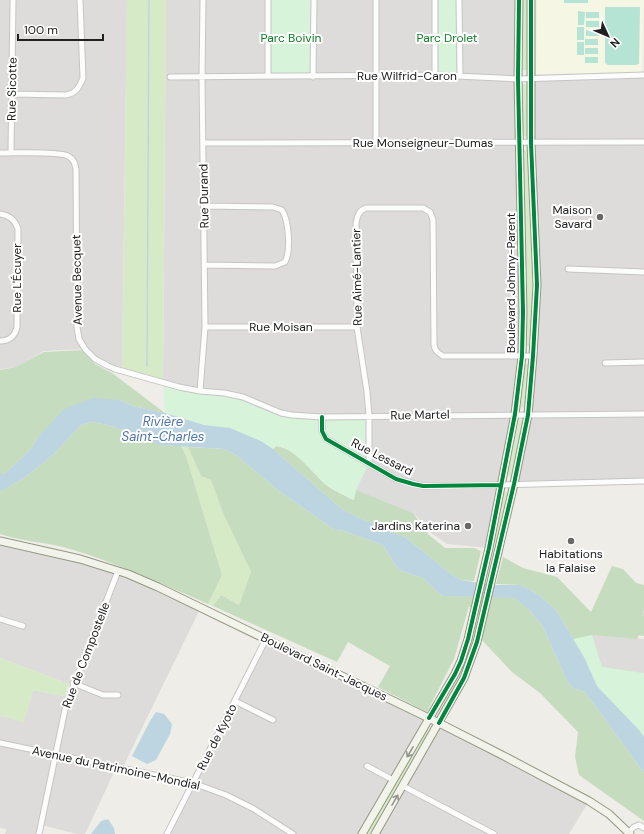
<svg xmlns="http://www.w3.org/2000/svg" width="644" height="834" font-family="'DM Sans',sans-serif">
  <rect width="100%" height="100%" fill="#eeede8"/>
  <path fill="#dddcda" d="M0,0H127L122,371L115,369L85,349L44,351L17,367L0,369Z
    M166,0H519L522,356L489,548L447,544L431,533L413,513L356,490L369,463L292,415L163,383Z
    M644,75V481L514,484L528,415L537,285L530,79Z
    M0,541L118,571L200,609L123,767L117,766L85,834H77L41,825L39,834H5L6,829L0,828V716L24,721L33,690L68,697L111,587L69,684L0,658Z
    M592,635L644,639V673L602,667Z
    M266,639L429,718L360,834H167Z
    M439,723L589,801L569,834H375Z"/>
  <path fill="#f5f6e4" d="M537,0H644L642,72L536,74Z"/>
  <path fill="#dcdcda" d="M365,472L392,487L416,493V496L421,498L413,513L356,490Z"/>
  <path fill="#d7eac8" d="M127,0H166L163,383L122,371Z
    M523,0H527V70H522Z
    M522,84H525L527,86L528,135L526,137L523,134Z
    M527,149L528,152L533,307L530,346L529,347L526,345L527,316L523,151Z
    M525,364H529V367L525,407L521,409L520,407Z
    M519,420H522L523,423L512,476L510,477L507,475Z
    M181,446L188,447L201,476L211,480L223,513L251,572L239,605L221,595L213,606L208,604L222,575L186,456Z
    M506,492L508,495L496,543L493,542L503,494Z
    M472,636H475C468,666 456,685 441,712L438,710L461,669Z
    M0,658L69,684L65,694L68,697L33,690L24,722L0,716Z
    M427,729L430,731L375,828L371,834H366Z"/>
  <path fill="#c6dcbe" d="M84,350L95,364L112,373L165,413L133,406L119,400L39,436L29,451L4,474H0V370L16,367L44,352Z
    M92,422L112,426L160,445L181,446L186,456L222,575L208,604C160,583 113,561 63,547C42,542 20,541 0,534V492L24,478L53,455L81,425Z
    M276,446C297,449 311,472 326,485C334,491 345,495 353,500L356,490L413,513L428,534L445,548H474L481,551L474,581L461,580L451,574L405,537L393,533L343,510L273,449Z
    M188,447L224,449L236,455L279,491L335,530L344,531L383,545L399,570L423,578L442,596L515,597L531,612L542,625L567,681L573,688L585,692L644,773V821L579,775L575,757L578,732L540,693L512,672L480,638L484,620L469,606L454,659L427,712L378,687L390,666L348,642L337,662L213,606L221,595L239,605L251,572L223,513L211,480L201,476Z
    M503,557L523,568L557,577L591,612L612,566L623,569L636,583L644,585V609L642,618L644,612V636L639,635L637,639L592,635L602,667L644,673V737L585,659L556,610L539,595L521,585L496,584Z"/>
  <path fill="#d7f3da" d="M268,0H314L313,77L268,76Z
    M435,0H459L460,75H435Z
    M163,383L224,393L292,415L369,416V463L356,490L354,500C345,495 334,491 327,485C311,472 297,449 276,446L273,449L261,441L230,428L204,425L165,413Z
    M592,635L602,667L644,673V737L639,730L597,686L585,659L573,639Z"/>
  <path fill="#b5e4d4" d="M564,0H588V3H564Z
    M605,7H640L639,64L635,65H608L605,63Z
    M578,11L585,12L584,25H578Z
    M586,12H599V18H586Z
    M586,21H599V27H586Z
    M577,27H584V40H577Z
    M586,30H599V36H586Z
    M585,39H598V45H585Z
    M577,42H584V55H577Z
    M585,48H598V54H585Z
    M585,57H598V63H585Z"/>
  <path fill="#bdd5e0" d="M93,398L119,400L133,406L165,413L204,425L230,428L261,441L273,449L343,510L393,533L405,537L451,574L461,580L492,585H521L539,595L556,610L585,659L597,686L639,730L644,737V773L585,692L573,688L567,681L542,625L531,612L515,598L442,596L423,578L399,570L383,545L344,531L335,530L279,491L236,455L224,449L160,445L112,426L92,422L81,425L53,455L24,478L0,492V474H4L29,451L39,436L64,409Z
    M156,712L164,714L172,724L170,734L156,760L147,764L132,756L150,721Z
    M108,819L114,828L115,834H91L101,821Z"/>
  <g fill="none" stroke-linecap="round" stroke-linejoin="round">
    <path stroke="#bdd5e0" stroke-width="1.5" d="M147,366L149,0"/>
    <g stroke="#c5c5c3" stroke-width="7">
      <path id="street" d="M376,0V142
        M459,0L460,75
        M435,75V0
        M268,76V0
        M170,77L435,75L518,79L644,75
        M313,77L314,0
        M12,94L66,95C76,93 79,88 83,78L80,0
        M203,143L644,142
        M0,153C14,153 59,151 68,156C74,159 75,164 76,169L77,327L79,339L85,349L95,359L108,366L115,369L179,387L200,391L224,393L243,397L281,413L292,415L322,417L644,414
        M11,153L13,0
        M204,206L273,207L282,210C289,221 291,251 285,262L275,266L204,265
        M0,214C9,215 15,220 18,229L17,327C15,336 10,341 0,341
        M568,269L644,272
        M205,327H357
        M605,363L644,362
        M200,391L205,327L202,78L203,0
        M322,417V431L326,439L396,479L423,486L501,485L644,481
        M369,463V416L367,392L357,327L356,223C357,216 359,210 366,208H423L430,212L433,220L434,345C435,351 438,353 443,356H533
        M0,619L23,626
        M73,683L103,695H118
        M235,701L273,720
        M0,743L193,783L226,795L254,809L293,834
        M367,766L393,780
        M403,786L494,834
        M628,833L634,827L639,825L644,828
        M39,834L66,705L118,571
        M167,834L266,639"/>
    </g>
    <g stroke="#949881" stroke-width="9">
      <path id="secondary" d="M0,541L80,559L128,574L158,587L439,723L502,755L589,801L609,814L630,834
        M362,834L455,674L461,661L468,639L489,548L515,414L522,356L523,312L518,79L519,0
        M375,834L464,678L477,642L514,484L528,415L533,356L537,285L531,143V0"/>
    </g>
    <use href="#street" stroke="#fcfcfc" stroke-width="5"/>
    <use href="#secondary" stroke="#f2f4eb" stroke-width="7"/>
    <g stroke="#fff" stroke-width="6">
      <path id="cycleway" d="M322,417V431L326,439L396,479L413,484L423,486L501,485
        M429,718L455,674L461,661L468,639L489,548L515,414L522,356L523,312L518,79L519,0
        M439,723L464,678L477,642L514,484L528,415L533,356L537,285L531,143V0"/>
    </g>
    <use href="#cycleway" stroke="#00873e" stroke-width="4"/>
  </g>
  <defs><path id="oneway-shaft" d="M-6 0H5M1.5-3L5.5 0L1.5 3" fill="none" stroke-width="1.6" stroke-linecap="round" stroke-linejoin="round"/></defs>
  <g stroke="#949590">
    <use href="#oneway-shaft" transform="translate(410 752) rotate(120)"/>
    <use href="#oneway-shaft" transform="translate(395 800) rotate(-60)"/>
  </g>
  <g fill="#686866" stroke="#fff" stroke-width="1.5">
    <circle cx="600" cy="217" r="4"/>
    <circle cx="468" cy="526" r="4"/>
    <circle cx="571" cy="541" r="4"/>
  </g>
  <g text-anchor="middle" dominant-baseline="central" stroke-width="4" stroke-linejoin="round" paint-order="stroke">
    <g font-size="12" fill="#0f7c23" stroke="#fff">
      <text x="291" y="38">Parc Boivin</text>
      <text x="447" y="38">Parc Drolet</text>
    </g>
    <g font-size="12" fill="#202020" stroke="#fff">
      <text x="407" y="76">Rue Wilfrid-Caron</text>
      <text transform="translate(12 89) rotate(-89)">Rue Sicotte</text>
      <text x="423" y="143">Rue Monseigneur-Dumas</text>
      <text transform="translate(204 196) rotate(-91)">Rue Durand</text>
      <text transform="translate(357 277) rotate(-91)">Rue Aimé-Lantier</text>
      <text transform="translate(17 278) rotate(-90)">Rue L'Écuyer</text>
      <text transform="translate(77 280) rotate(-91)">Avenue Becquet</text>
      <text transform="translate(511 283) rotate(-90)">Boulevard Johnny-Parent</text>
      <text x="281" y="327">Rue Moisan</text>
      <text transform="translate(420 415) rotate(-1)">Rue Martel</text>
      <text transform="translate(382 457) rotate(27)">Rue Lessard</text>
      <text transform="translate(86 655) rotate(-69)">Rue de Compostelle</text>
      <text transform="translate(324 667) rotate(26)">Boulevard Saint-Jacques</text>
      <text transform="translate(217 737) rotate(-63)">Rue de Kyoto</text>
      <text transform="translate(116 768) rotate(12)">Avenue du Patrimoine-Mondial</text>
    </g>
    <g font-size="12" fill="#202020" stroke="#fff" text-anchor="end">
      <text x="592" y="210">Maison<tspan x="592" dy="14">Savard</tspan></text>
      <text x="460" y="526">Jardins Katerina</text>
      <text x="571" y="554" text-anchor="middle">Habitations<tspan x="571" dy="14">la Falaise</tspan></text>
    </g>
    <g font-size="13" font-style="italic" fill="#4e74ad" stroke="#fff">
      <text x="163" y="421">Rivière<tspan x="163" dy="15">Saint-Charles</tspan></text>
    </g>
  </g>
  <g transform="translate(608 36) rotate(134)" stroke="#ffffff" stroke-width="3" paint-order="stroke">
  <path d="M0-3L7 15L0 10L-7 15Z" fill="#202020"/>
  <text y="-6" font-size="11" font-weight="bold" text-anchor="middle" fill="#202020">N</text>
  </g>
  <path d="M18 34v6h85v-6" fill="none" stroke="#202020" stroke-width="2"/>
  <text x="24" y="34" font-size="12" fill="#202020" stroke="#ffffff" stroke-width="3" paint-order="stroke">100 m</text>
</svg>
